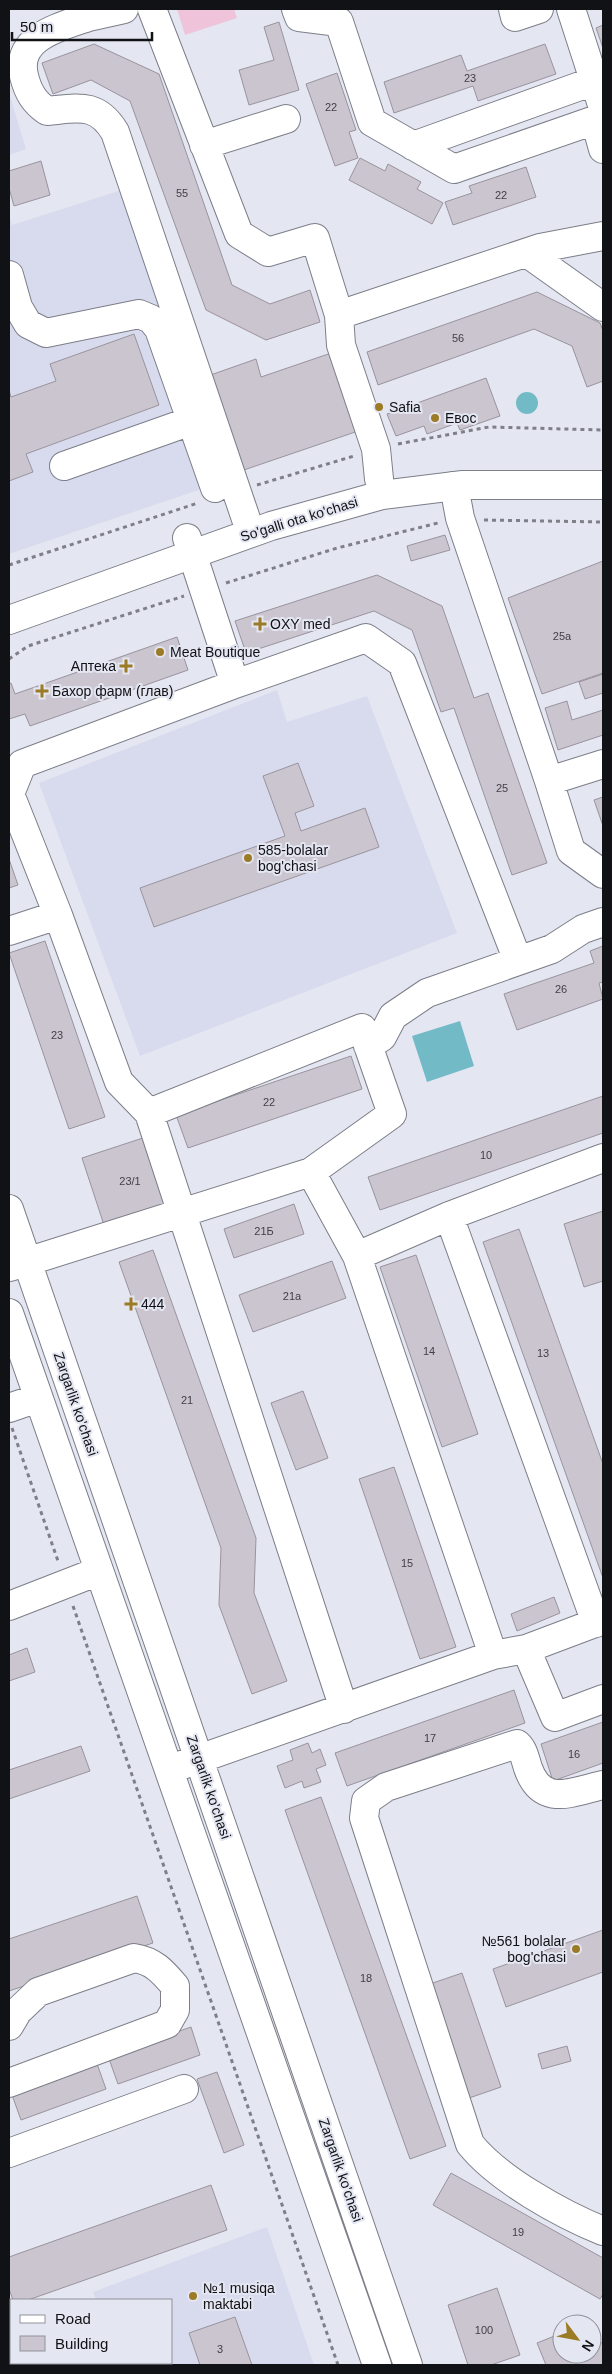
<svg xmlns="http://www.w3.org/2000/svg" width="612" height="2374" font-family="Arial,sans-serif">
  <rect width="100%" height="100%" fill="#e4e6f2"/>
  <path fill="#d8dbee" d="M9,93L26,149L9,155Z
    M128,188L228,480L9,554V215L12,225Z
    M277,690L287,722L367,696L457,933L140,1056L39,783Z
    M267,2227L314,2365H119L118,2363H171V2300H96L93,2292Z"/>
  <path fill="#efc4da" d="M177,9H234L237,18L185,35Z"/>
  <path fill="#73bac7" d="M516 403a11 11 0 1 1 22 0a11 11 0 1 1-22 0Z
    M460,1021L474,1066L427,1082L412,1036Z"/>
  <path fill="#cbc5d0" stroke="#99939d" d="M279,22L299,90L249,105L239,70L274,60L264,27Z
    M603,25V48L596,28Z
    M94,44L159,74L232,285L270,304L310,290L320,322L266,340L206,310L130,101L91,80L53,94L42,63Z
    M545,44L556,74L478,101L473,86L394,113L384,82L461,55L467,71Z
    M337,73L356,130L349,132L358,158L335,166L306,84Z
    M360,158L385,171L388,164L421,182L417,189L443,203L432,224L349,180Z
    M41,161L50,195L14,206L9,188V171Z
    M526,167L536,197L453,225L445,202L472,193L469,186Z
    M537,292L600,323L603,331V381L587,387L572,346L534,329L378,385L367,352Z
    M134,334L159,405L26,454L33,472L9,481V390L11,397L56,381L50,364Z
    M340,350L367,428L238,472L205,377L256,359L261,377Z
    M486,378L500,416L460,430L457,423L427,434L424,426L396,436L387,414Z
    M445,535L450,550L411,561L407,546Z
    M603,561V673L542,694L508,598Z
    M377,575L442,606L474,698L488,693L547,863L512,875L454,708L441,712L412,630L374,611L246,653L235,621Z
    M177,637L188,670L30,726L25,714L9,719V684L11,683L15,694Z
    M603,674V693L585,699L579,682Z
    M567,701L572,720L603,710V735L558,750L545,708Z
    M298,763L314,806L295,813L301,831L365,808L379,847L154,927L140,888L285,836L263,776Z
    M603,797V826L594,800Z
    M9,859L18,885L9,888Z
    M45,941L105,1117L69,1129L9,953Z
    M603,946V982L599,983L603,999L517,1030L504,994L594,963L590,951Z
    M351,1056L362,1089L188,1148L176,1115Z
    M603,1096V1133L380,1210L368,1177Z
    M155,1134L178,1204L105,1228L82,1158Z
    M294,1204L304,1234L234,1258L224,1229Z
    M603,1211V1281L584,1287L564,1224Z
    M519,1229L603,1464V1578L483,1242Z
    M153,1250L256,1538L254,1593L287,1681L252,1694L219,1605L221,1548L119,1262Z
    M416,1255L478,1434L442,1447L380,1267Z
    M332,1261L346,1298L253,1332L239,1295Z
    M303,1391L328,1458L296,1470L271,1403Z
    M394,1467L456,1647L420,1659L359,1479Z
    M554,1597L560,1613L517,1631L511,1614Z
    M27,1648L35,1672L9,1681V1655Z
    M514,1690L525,1723L347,1786L335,1753Z
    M603,1722V1763L553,1781L541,1744Z
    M308,1743L312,1753L320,1749L326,1765L316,1769L321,1782L304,1788L302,1781L285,1788L277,1766L293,1760L290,1750Z
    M81,1746L90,1771L9,1799V1770Z
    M321,1797L446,2146L410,2159L285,1810Z
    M137,1896L153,1943L9,1991V1939Z
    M603,1930V1972L506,2007L493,1969Z
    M462,1973L501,2087L469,2098L430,1984Z
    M191,2027L200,2055L118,2084L108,2056Z
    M567,2046L571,2061L542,2069L538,2054Z
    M96,2061L106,2089L21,2120L11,2092Z
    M217,2072L244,2145L224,2153L197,2079Z
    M451,2173L603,2258V2294L600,2299L433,2205Z
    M211,2185L227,2230L28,2300H13L9,2289V2257Z
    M497,2288L520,2355L491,2365H468L448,2305Z
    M235,2317L252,2365H200L189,2333Z
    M562,2333V2354H592V2340L594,2346L603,2342V2365H546L537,2343Z
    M9,2336H11V2363H31L32,2365H9Z"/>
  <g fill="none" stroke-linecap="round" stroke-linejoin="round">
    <g stroke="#7c7e88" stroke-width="30">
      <path id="minor" d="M83,9L88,17C60,27 15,37 24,76C28,92 34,102 47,111C78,108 97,102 115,132L246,519
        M152,9L239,234L268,252L315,238L339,315L341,345L376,449L379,479
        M296,9L299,17L339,22L372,122L454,169L595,120L603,149
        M513,9L515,17L539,9
        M571,9L603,108
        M88,17L124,9
        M204,145L286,119
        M413,146L594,81
        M527,253L603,307
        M9,275L18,307L28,324L46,333L139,314L151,319L159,329L215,488
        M339,315L540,248L603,236
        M64,466L191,421
        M454,486L460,518L549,781
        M187,538L235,684
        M603,764L549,781L571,851L603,874
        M9,931L58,915
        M368,1046L382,1037L393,1016L427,993L552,949L583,929L603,922
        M149,1113L344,1709
        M311,1172L392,1114L362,1028L149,1113L119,1082L58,915L10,794L22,764L235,684L366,638L402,663L518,961
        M9,1209L408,2365
        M449,1216L596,1623
        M357,1256L493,1655
        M10,1267L311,1172L357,1256L449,1216L603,1158
        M9,1313L377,2365
        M9,1408L38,1398
        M9,1606L99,1571
        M526,1649L555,1717L603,1699
        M182,1765L493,1655L526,1649L603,1620
        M603,1785C572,1792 542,1808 528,1768C525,1759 524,1750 517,1744L386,1787L366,1801L364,1818L470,2144C498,2179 561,2214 603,2231
        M9,2026L18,2011L38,1992L134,1958C154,1961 163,1972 175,1986V2010L167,2024L9,2083
        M9,2153L184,2089"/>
    </g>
    <g stroke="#7c7e88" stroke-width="30">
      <path id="major" d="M9,620L271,526L382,495L463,485H603"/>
    </g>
    <path stroke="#7e7f87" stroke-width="3" stroke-dasharray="4 4" stroke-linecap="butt" d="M398,444L489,427L603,430
      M257,485L354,456
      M484,520L603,522
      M9,565L198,503
      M226,583L337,548L438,523
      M9,659L28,646L184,596
      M12,1428L59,1564
      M73,1606L338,2365"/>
    <use href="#minor" stroke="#fff" stroke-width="28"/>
    <use href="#major" stroke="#fff" stroke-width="28"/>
  </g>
  <g fill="#9b7b25" stroke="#e4e6f2" stroke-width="2">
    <circle cx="379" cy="407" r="5"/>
    <circle cx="435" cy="418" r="5"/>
    <path d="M257.5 616.5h5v5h5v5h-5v5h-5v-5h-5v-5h5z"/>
    <circle cx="160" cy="652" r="5"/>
    <path d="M123.5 658.5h5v5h5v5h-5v5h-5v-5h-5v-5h5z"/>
    <path d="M39.5 683.5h5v5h5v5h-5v5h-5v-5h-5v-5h5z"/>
    <circle cx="248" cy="858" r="5"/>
    <path d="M128.5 1296.5h5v5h5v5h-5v5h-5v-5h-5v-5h5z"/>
    <circle cx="576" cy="1949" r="5"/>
    <circle cx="193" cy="2296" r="5"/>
  </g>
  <g text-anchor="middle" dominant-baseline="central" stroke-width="4" stroke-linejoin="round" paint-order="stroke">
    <g font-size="11" fill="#403f44">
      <text x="470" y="78">23</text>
      <text x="331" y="107">22</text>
      <text x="182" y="193">55</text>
      <text x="501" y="195">22</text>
      <text x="458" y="338">56</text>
      <text x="562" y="636">25a</text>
      <text x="502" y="788">25</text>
      <text x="561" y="989">26</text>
      <text x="57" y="1035">23</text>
      <text x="269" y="1102">22</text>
      <text x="486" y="1155">10</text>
      <text x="130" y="1181">23/1</text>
      <text x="264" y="1231">21Б</text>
      <text x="292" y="1296">21а</text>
      <text x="429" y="1351">14</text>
      <text x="543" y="1353">13</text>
      <text x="187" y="1400">21</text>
      <text x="407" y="1563">15</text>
      <text x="430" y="1738">17</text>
      <text x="574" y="1754">16</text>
      <text x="366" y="1978">18</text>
      <text x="518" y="2232">19</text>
      <text x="484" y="2330">100</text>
      <text x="220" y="2349">3</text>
    </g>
    <g font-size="14" fill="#111215" stroke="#e4e6f2" text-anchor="start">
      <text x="389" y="407">Safia</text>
      <text x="445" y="418">Евос</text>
      <text x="270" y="624">OXY med</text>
      <text x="170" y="652">Meat Boutique</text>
      <text x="116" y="666" text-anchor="end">Аптека</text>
      <text x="52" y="691">Бахор фарм (глав)</text>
      <text x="258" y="850">585-bolalar<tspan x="258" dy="16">bog'chasi</tspan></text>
      <text x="141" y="1304">444</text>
      <text x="566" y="1941" text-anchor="end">№561 bolalar<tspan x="566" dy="16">bog'chasi</tspan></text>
      <text x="203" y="2288">№1 musiqa<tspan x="203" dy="16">maktabi</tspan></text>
    </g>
    <g font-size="14" fill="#111215" stroke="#e4e6f2">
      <text transform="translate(299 519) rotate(-17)">So'galli ota ko'chasi</text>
      <text transform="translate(76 1404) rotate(71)">Zargarlik ko'chasi</text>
      <text transform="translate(209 1787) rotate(71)">Zargarlik ko'chasi</text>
      <text transform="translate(341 2170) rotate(71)">Zargarlik ko'chasi</text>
    </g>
  </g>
  <rect width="612" height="2374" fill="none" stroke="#111215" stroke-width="20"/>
  <rect x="10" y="2299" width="162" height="65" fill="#e4e6f2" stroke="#90919a"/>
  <rect x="20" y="2315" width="25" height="8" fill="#ffffff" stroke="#90919a"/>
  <text x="55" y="2324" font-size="15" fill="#111215">Road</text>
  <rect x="20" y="2336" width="25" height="15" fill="#cbc5d0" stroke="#90919a"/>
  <text x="55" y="2349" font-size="15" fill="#111215">Building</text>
  <g transform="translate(577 2339) rotate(122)"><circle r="24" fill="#e4e6f2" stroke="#90919a"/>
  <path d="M0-4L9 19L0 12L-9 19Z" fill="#9b7b25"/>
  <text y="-8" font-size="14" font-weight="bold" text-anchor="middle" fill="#111215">N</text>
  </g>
  <path d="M12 32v8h140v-8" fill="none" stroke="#111215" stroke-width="2.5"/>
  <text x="20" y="32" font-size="15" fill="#111215" stroke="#e4e6f2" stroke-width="4" paint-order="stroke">50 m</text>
</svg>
